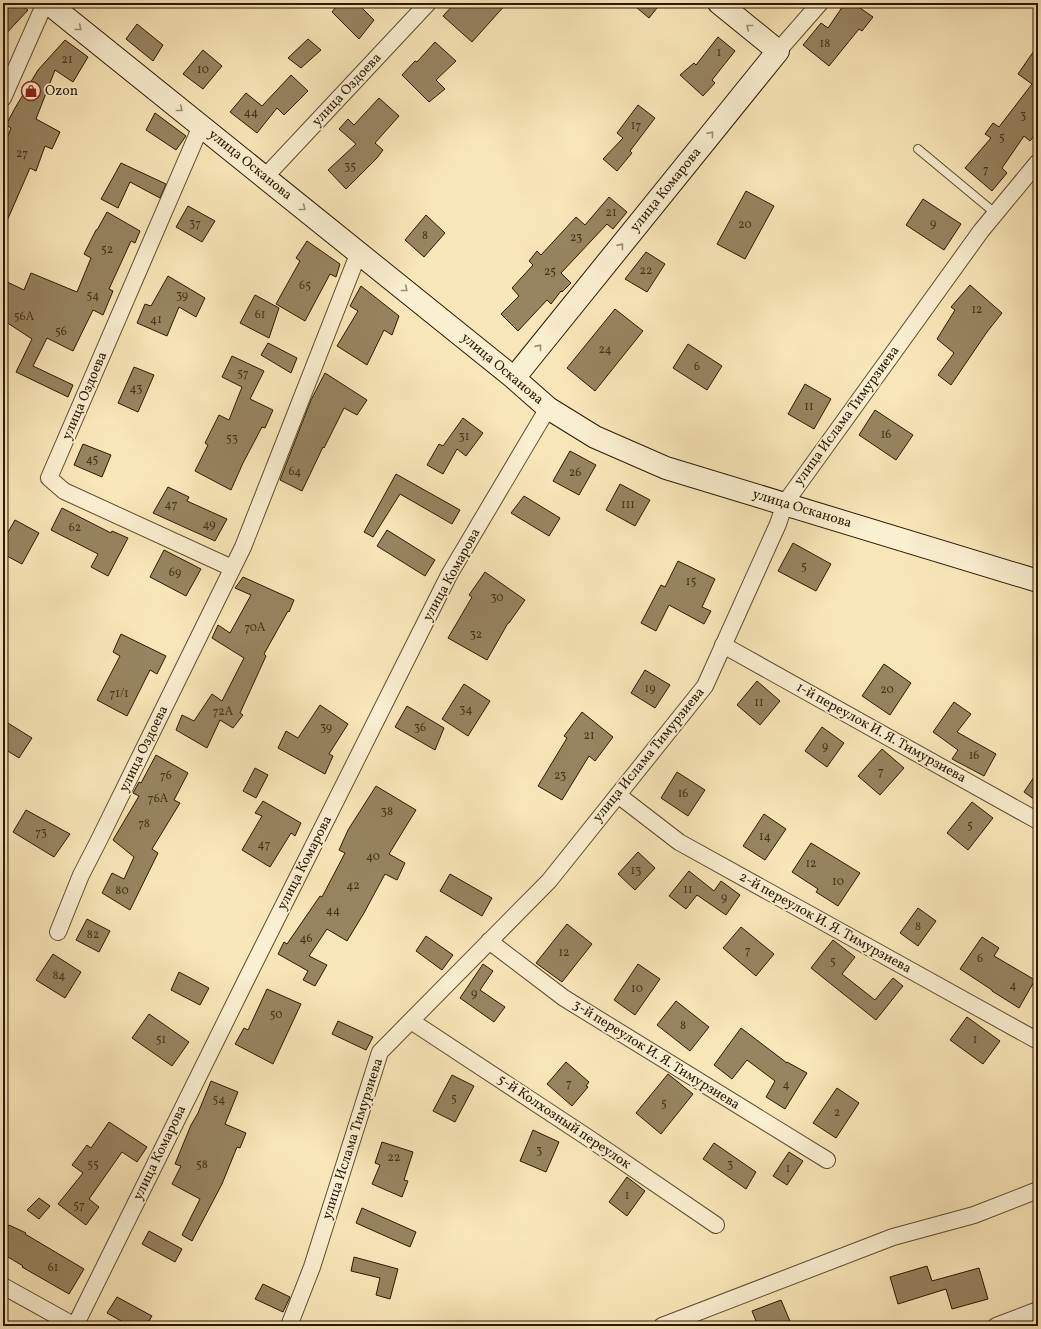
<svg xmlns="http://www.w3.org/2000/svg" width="1041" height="1329" font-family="Vollkorn,serif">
  <rect width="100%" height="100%" fill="#f9e6b8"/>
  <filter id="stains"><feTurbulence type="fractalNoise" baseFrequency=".005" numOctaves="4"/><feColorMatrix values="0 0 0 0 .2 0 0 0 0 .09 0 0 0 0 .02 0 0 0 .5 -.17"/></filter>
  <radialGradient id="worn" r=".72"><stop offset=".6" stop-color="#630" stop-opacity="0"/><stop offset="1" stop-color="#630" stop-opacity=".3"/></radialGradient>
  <path fill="#978460" stroke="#2c1900" d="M3,3H19L28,10L3,37Z
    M339,3H357L374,20L359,39L332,12Z
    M455,3H507L472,42L443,16Z
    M631,3H661L649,18Z
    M845,3H853L873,17L862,31L859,29L829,66L803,45L821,23L828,28Z
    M137,24L163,45L153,61L126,39Z
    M718,37L735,51L712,80L715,83L703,96L680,75L694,63L696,65Z
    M308,39L321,50L301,68L288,58Z
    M65,40L88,57L73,82L55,70L36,119L60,132L52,149L45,146L36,171L30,168L3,230V149L11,128L6,125L15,108L38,70Z
    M435,42L456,61L436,80L445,89L429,102L402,75L415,61L417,62Z
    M1038,45V131L1030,141L1024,136L1002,168L1007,173L992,191L965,168L991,138L985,134L993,123L999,127L1032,84L1018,74Z
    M203,50L222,66L203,89L183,74Z
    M291,75L308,91L284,115L277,108L257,133L230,112L246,93L262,106Z
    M379,98L399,116L375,143L383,150L377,158L346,189L328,170L356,144L339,129L348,119L354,125Z
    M638,105L655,118L630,151L632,153L617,171L603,159L623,138L617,133Z
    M155,113L186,136L176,150L146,130Z
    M121,163L166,184L160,198L130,182L118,208L101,199Z
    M746,191L774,206L745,259L717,244Z
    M609,197L627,212L613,229L607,224L561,273L571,283L562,292L561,291L551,304L547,300L518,331L501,314L519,296L512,288L533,265L529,261L537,251L541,255L576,217L585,225Z
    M923,199L961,224L944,250L906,225Z
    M188,206L215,221L202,242L176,227Z
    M107,212L140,231L135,243L131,241L109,289L113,291L103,315L93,310L73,351L47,338L33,366L73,385L68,397L16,372L32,339L3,320V280L24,290L31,273L77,292L91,258L84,254L96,230H97Z
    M426,215L445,233L424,257L405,240Z
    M307,241L340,264L336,277L330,274L305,321L276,304L300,261L296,258Z
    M646,252L665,264L647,292L625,279Z
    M168,276L205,298L196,317L179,307L167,336L137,323L145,304L151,306Z
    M970,285L1002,313L987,332L951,385L938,375L954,353L937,339L955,310L951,307Z
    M361,286L399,316L392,335L384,330L367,365L337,346L358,311L350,306Z
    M255,295L279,308L269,338L240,323Z
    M615,309L643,331L595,391L567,368Z
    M268,343L297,358L291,373L261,355Z
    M688,344L722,366L707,390L673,368Z
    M232,356L264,371L250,399L273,410L265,428L262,427L243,463L231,490L195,471L208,445L205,443L219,415L229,420L242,387L222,377Z
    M134,367L154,375L138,412L118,403Z
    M325,373L367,400L357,415L344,408L324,448L323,447L302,491L280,480L311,400Z
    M805,384L831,399L814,429L788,414Z
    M875,410L913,435L896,460L859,435Z
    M463,418L483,433L466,456L457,449L443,474L427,465L439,444L443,446Z
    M83,444L111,455L102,477L74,465Z
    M570,451L596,465L579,495L553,481Z
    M396,474L460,510L452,524L400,494L373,537L364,532Z
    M620,484L650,500L635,526L606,510Z
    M168,487L189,497L187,501L227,519L215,541L153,513Z
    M524,496L560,518L549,536L511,513Z
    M62,508L111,533L112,531L128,538L108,576L91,567L98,554L51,530Z
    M15,520L39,533L22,564L3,554V541Z
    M387,530L435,560L425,576L377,546Z
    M793,543L831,564L816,591L778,571Z
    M164,550L201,569L186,596L150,577Z
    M678,561L715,579L702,607L711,611L704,624L669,605L656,631L641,623L661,585L665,587Z
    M485,572L525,600L509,623H508L487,660L448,638L472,597L469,595Z
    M243,577L294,600L289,612L288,611L264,654L266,656L240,713L243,715L233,728L220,720L207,748L176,730L182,715L194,721L212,694L222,701L244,658L212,638L218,625L230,633L251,595L235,588Z
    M121,634L166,656L157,674L150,670L127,716L97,700L120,656L113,652Z
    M884,664L911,683L890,715L862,696Z
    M645,670L670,685L655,708L631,693Z
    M757,681L780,701L760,725L737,705Z
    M464,684L490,701L468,736L442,719Z
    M954,702L971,714L957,732L996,754L984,776L952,759L958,750L933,732Z
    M320,705L348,724L329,754L333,756L325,774L278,748L286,731L298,738Z
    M407,706L444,728L435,750L395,727Z
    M582,712L613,737L595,761L589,756L562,800L538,786L567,738L564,736Z
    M3,720L32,738L19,758L3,748Z
    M822,727L844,743L827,767L805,751Z
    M882,749L904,768L880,795L858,776Z
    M156,755L188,773L174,800L180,803L152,849L158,853L130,910L102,893L112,873L124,879L134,857L113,840L139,796L133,793L139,782L141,783Z
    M255,768L268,775L256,798L243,791Z
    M1038,771V802L1024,792Z
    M677,772L705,790L688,816L661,798Z
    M376,786L416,810L389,854L405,863L397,880L385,874L364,913L347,941L327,929L309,956L327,965L315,986L303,980L308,971L278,954L284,942L287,944L320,896L322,897L345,853L339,850L348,830Z
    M263,801L301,823L295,836L291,833L270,867L242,850L262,816L255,813Z
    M972,802L993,818L968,850L947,833Z
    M26,810L70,834L54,857L13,832Z
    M764,814L786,829L765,860L743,846Z
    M811,843L860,873L838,906L816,892L818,889L792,872Z
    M638,852L655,868L635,890L618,874Z
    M689,871L714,891L721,881L740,895L726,915L697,895L686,909L669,896Z
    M450,874L492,898L482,916L440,891Z
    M918,908L936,921L918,946L900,933Z
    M87,919L110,931L99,952L76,940Z
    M567,924L592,944L562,982L536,963Z
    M741,927L774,954L756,976L723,948Z
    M426,936L453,955L442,970L416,951Z
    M982,937L999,948L994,956L1035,980L1019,1008L992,991V990L960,969Z
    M833,940L855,957L842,974L875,1000L893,978L903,986L876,1020L811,968Z
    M53,954L81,972L65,998L36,980Z
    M483,964L493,971L480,990L505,1007L494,1022L460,998Z
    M638,964L660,979L635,1015L614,1000Z
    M179,972L209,988L200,1005L171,990Z
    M267,989L301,1004L273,1064L235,1044L244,1028L248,1030Z
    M676,1001L709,1027L690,1051L657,1025Z
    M149,1014L189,1042L172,1066L132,1038Z
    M967,1017L1000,1041L983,1064L950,1040Z
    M338,1021L373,1037L366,1050L332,1034Z
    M741,1028L787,1063V1062L807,1073L785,1109L766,1097L775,1081L747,1060L732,1079L714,1065Z
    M566,1062L589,1082L586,1086L588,1087L572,1106L547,1084Z
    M668,1074L693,1094L661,1134L636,1113Z
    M452,1075L474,1086L455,1122L433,1111Z
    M211,1081L238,1092L225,1124L246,1133L240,1148L237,1147L222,1184L192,1241L182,1235L200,1199L172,1184L181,1166L175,1164L191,1125L198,1113Z
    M837,1088L859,1103L836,1138L813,1123Z
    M109,1122L147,1147L137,1162L122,1152L89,1199L99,1207L86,1225L58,1204L83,1173L72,1165L87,1145L91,1148Z
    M533,1130L559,1142L546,1172L520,1161Z
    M382,1142L413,1152L404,1180L408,1181L402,1197L372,1184L380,1165L375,1163Z
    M714,1143L756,1172L746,1189L703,1159Z
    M789,1152L803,1161L787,1185L773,1176Z
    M627,1177L645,1191L627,1216L609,1202Z
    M39,1198L50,1206L39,1219L27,1210Z
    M362,1208L416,1232L410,1247L356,1223Z
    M9,1225L26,1233L25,1234L84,1269L69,1294L22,1267L23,1266L3,1254V1232Z
    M149,1231L182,1249L175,1262L142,1244Z
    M354,1257L398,1269L390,1299L376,1295L380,1278L351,1271Z
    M927,1266L932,1281L979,1268L988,1299L952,1309L946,1289L898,1304L890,1277Z
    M263,1284L290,1297L283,1312L255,1299Z
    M117,1297L152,1316L146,1326H130L107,1313Z
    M781,1300L792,1326H758L752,1311Z"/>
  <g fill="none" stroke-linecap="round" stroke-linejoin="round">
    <g stroke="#5f4c2e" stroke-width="10">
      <path id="lane" d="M918,149L995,213"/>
    </g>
    <g stroke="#5f4c2e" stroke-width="18">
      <path id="street" d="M778,51L820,3
        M3,98L45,3
        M201,126L49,478L64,491L232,568
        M265,177L428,3
        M723,645L1038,821
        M618,795L679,842L1038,1041
        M58,932L81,875L98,842L243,547L359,252
        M489,941L564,998L827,1160
        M411,1021L590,1139L716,1225
        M3,1286L75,1326
        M75,1326L248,976L449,575L548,408
        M289,1326L312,1267L380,1052L549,881L705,686L778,524L785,503L981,231L1038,162
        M662,1326L893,1237L974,1215L1038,1190
        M996,1326L1038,1310"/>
    </g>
    <g stroke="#2c1900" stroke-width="24">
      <path id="secondary" d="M48,3L514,378L548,408L595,437L666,468L1038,581
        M514,378L778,51L719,3"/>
    </g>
    <use href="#lane" stroke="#fbefd1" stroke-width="8"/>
    <use href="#street" stroke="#fbefd1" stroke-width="16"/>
    <use href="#secondary" stroke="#fbefd1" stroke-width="22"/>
  </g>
  <defs><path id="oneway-chevron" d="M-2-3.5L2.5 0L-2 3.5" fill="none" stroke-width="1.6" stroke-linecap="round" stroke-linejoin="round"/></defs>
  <g stroke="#9e8f73">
    <use href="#oneway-chevron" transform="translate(749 27) rotate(-141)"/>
    <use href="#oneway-chevron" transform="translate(79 28) rotate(39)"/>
    <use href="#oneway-chevron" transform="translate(180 109) rotate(39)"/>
    <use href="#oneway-chevron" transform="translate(711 134) rotate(-51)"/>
    <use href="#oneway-chevron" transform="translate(303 208) rotate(38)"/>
    <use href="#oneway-chevron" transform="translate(621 246) rotate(-51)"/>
    <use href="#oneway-chevron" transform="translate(405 289) rotate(39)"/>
    <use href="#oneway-chevron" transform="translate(539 347) rotate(-51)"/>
  </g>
  <defs>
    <g id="shop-ring" transform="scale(1)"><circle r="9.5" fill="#fbefd1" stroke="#8f2418" stroke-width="1.5"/><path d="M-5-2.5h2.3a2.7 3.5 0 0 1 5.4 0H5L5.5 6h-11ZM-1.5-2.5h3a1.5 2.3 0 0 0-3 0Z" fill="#8f2418"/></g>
  </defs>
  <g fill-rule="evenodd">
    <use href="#shop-ring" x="31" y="91"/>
  </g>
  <g text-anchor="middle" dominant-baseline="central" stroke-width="3.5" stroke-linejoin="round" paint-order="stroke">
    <g font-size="12" fill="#473418">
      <text x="825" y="44">18</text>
      <text x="719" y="53">1</text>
      <text x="67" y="60">21</text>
      <text x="203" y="70">10</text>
      <text x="251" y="113">44</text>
      <text x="1023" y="116">3</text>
      <text x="636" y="126">17</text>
      <text x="1002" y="138">5</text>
      <text x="22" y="154">27</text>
      <text x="350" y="167">35</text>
      <text x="986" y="170">7</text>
      <text x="611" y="213">21</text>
      <text x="195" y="224">37</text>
      <text x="933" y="224">9</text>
      <text x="745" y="225">20</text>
      <text x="425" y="236">8</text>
      <text x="576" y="238">23</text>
      <text x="107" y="250">52</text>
      <text x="646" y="271">22</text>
      <text x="550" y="272">25</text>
      <text x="305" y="286">65</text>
      <text x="93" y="296">54</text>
      <text x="182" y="296">39</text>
      <text x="977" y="310">12</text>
      <text x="260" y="315">61</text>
      <text x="24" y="317">56А</text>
      <text x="156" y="320">41</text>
      <text x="61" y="332">56</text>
      <text x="605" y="350">24</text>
      <text x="697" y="367">6</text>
      <text x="243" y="374">57</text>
      <text x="136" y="389">43</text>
      <text x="809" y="407">11</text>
      <text x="886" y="435">16</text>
      <text x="464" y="437">31</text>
      <text x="232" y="439">53</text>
      <text x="92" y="460">45</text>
      <text x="295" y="472">64</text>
      <text x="575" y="473">26</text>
      <text x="171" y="505">47</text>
      <text x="628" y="505">111</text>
      <text x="209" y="525">49</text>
      <text x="75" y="528">62</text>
      <text x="804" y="567">5</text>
      <text x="175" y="573">69</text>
      <text x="691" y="582">15</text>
      <text x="497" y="598">30</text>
      <text x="255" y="628">70А</text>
      <text x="476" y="635">32</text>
      <text x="650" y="689">19</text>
      <text x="887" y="690">20</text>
      <text x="119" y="694">71/1</text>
      <text x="759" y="703">11</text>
      <text x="466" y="710">34</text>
      <text x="223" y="712">72А</text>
      <text x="326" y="728">39</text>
      <text x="420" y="728">36</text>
      <text x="589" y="736">21</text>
      <text x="825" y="747">9</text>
      <text x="974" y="756">16</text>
      <text x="881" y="772">7</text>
      <text x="166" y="776">76</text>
      <text x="560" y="776">23</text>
      <text x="683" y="794">16</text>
      <text x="158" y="799">76А</text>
      <text x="387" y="812">38</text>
      <text x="144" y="824">78</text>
      <text x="970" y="826">5</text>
      <text x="41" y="833">73</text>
      <text x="765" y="837">14</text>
      <text x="264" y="845">47</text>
      <text x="373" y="857">40</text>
      <text x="811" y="864">12</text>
      <text x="636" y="871">13</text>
      <text x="838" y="882">10</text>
      <text x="353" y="886">42</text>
      <text x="688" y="890">11</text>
      <text x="122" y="891">80</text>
      <text x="724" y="898">9</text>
      <text x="333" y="911">44</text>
      <text x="918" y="927">8</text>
      <text x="93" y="935">82</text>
      <text x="306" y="939">46</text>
      <text x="748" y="951">7</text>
      <text x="564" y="953">12</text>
      <text x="980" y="959">6</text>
      <text x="833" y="962">5</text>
      <text x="59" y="976">84</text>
      <text x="1013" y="986">4</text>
      <text x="637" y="989">10</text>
      <text x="474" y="994">9</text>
      <text x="276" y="1015">50</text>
      <text x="683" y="1026">8</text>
      <text x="161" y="1040">51</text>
      <text x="975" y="1040">1</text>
      <text x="569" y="1084">7</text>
      <text x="786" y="1085">4</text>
      <text x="454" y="1099">5</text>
      <text x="219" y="1100">54</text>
      <text x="664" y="1104">5</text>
      <text x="837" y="1113">2</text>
      <text x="539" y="1151">3</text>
      <text x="394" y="1158">22</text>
      <text x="93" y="1165">55</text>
      <text x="202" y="1165">58</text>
      <text x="730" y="1165">3</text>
      <text x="788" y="1169">1</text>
      <text x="627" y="1196">1</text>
      <text x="79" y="1206">57</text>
      <text x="53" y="1268">61</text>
    </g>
    <g font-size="14" fill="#2c1900" stroke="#fbefd1">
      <text transform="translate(347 90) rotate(-47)">улица Оздоева</text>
      <text transform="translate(250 165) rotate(39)">улица Осканова</text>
      <text transform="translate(666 190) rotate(-51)">улица Комарова</text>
      <text transform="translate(502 369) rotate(40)">улица Осканова</text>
      <text transform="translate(85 396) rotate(-67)">улица Оздоева</text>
      <text transform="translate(847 416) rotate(-54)">улица Ислама Тимурзиева</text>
      <text transform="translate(802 509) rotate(17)">улица Осканова</text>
      <text transform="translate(452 575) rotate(-61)">улица Комарова</text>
      <text transform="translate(881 733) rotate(29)">1-й переулок И. Я. Тимурзиева</text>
      <text transform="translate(144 749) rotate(-64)">улица Оздоева</text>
      <text transform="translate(649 755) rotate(-51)">улица Ислама Тимурзиева</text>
      <text transform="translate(305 863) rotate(-63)">улица Комарова</text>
      <text transform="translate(825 923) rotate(29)">2-й переулок И. Я. Тимурзиева</text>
      <text transform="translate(656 1055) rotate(32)">3-й переулок И. Я. Тимурзиева</text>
      <text transform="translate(564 1122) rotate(34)">5-й Колхозный переулок</text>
      <text transform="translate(353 1139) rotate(-72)">улица Ислама Тимурзиева</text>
      <text transform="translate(160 1153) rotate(-64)">улица Комарова</text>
    </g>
    <g font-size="14" fill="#2c1900" stroke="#fbefd1" text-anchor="start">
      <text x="45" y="91">Ozon</text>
    </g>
  </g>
  <rect width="1041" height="1329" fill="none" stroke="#f9e6b8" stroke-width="16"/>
  <rect x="4" y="4" width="1033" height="1321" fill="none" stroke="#2c1900" stroke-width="2"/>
  <rect x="8" y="8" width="1025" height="1313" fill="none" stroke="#2c1900"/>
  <rect width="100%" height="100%" filter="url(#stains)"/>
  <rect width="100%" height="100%" fill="url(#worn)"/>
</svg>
